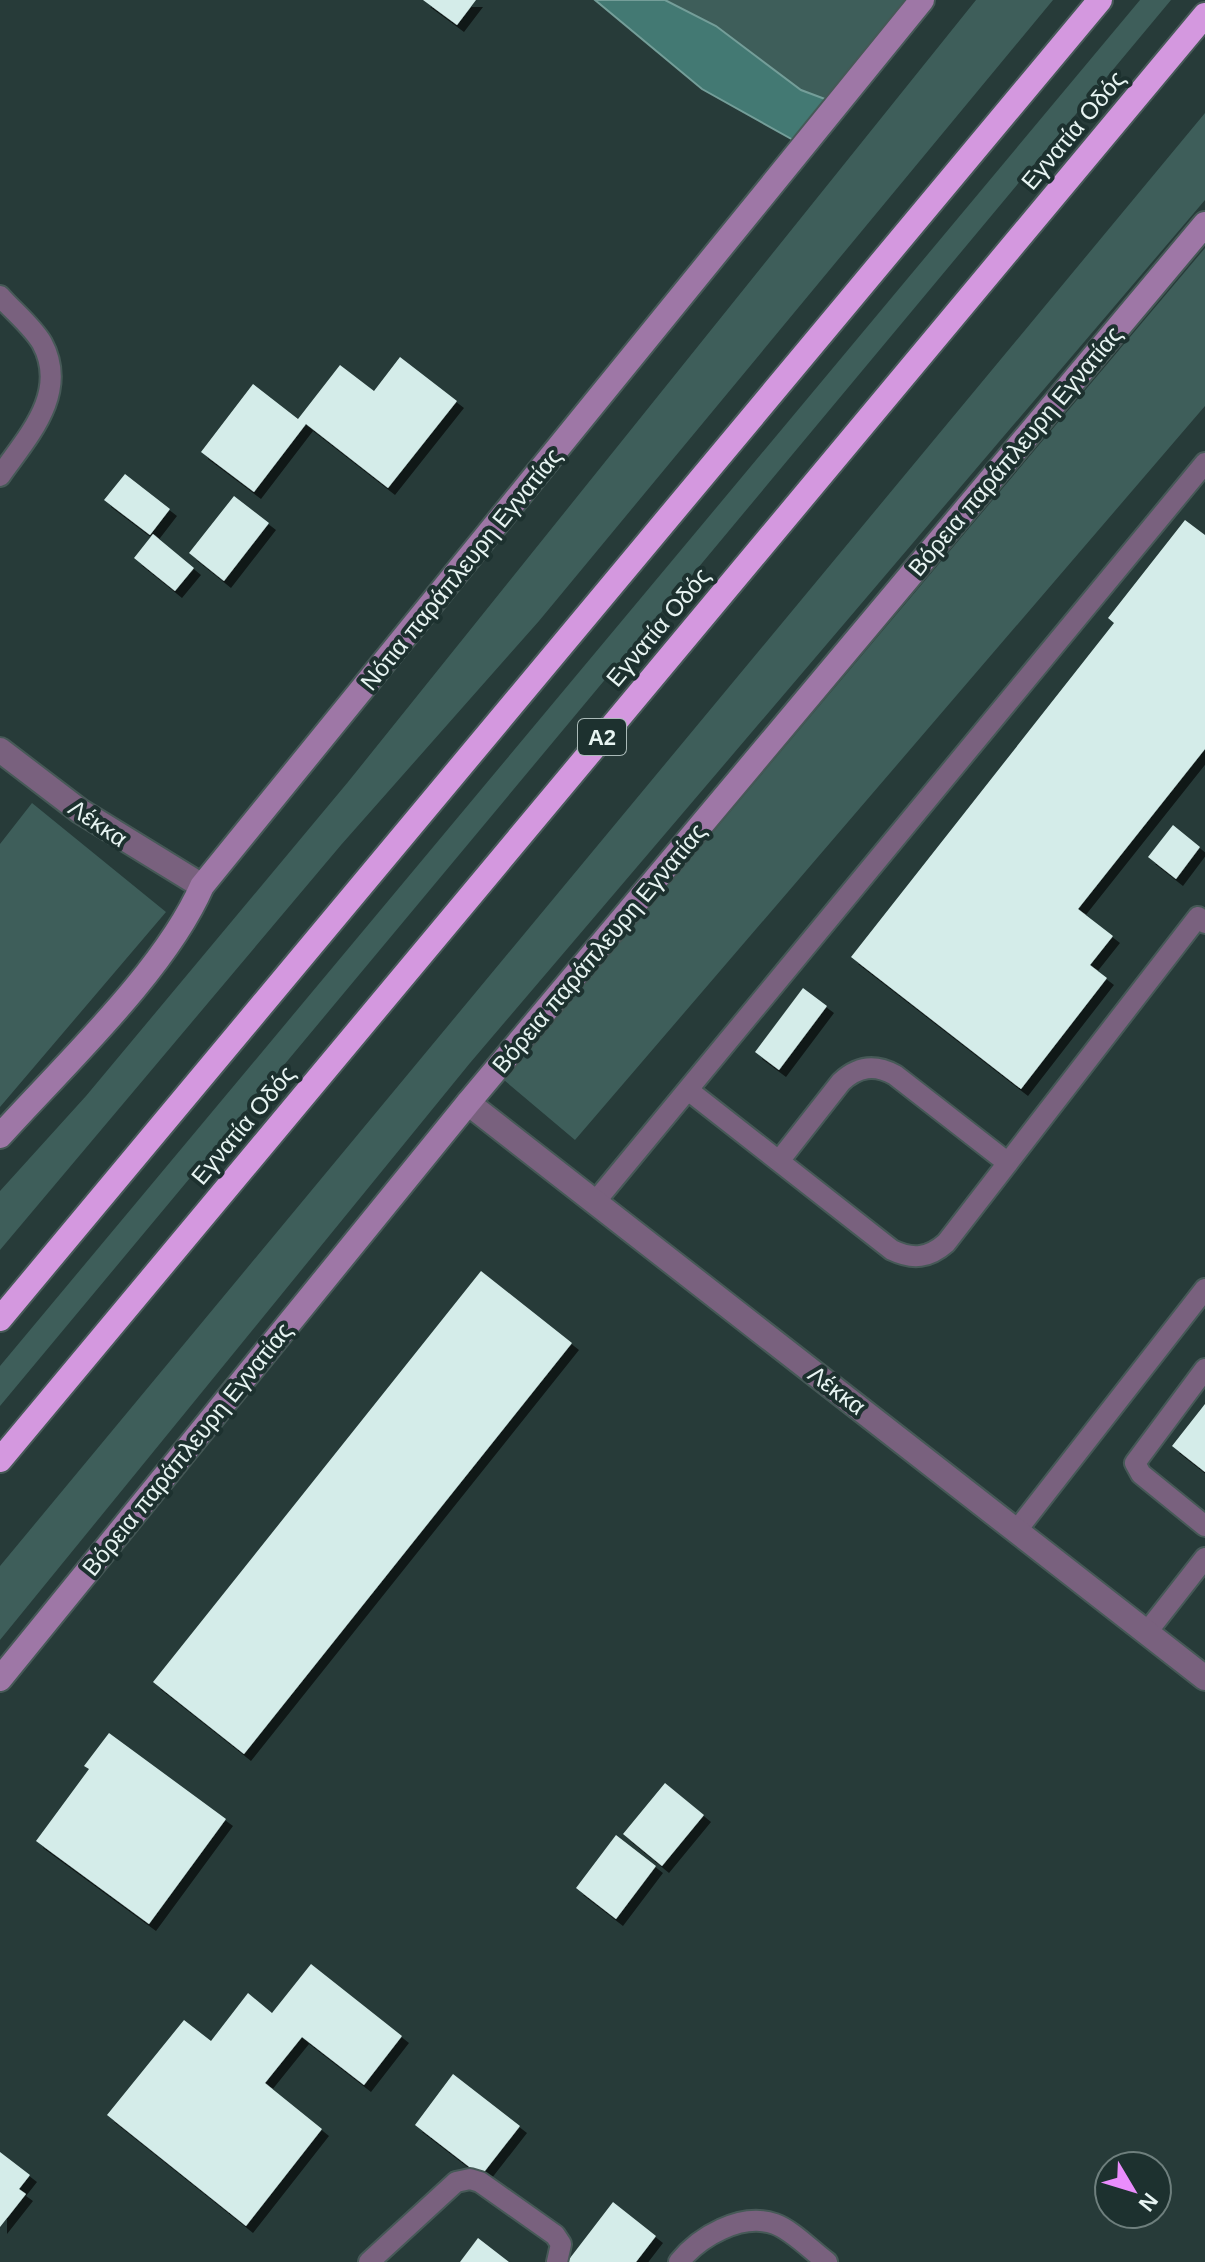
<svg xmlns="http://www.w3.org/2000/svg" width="1205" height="2262" font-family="Arial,sans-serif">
  <defs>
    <filter id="shadow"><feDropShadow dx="7" dy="7" stdDeviation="0" flood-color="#0009"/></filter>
  </defs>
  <rect width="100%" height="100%" fill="#273b39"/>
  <path fill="#3e5e5a" d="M640,0H916L833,102L801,90Z
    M976,0H1053L539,621L341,845L0,1250V1191L86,1096L348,782Z
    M1140,0H1171L0,1406V1366Z
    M1205,113V200L470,1063L0,1640V1566Z
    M1205,248V406L575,1140L504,1080Z
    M32,803L166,912L0,1107V844Z"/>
  <path fill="#437973" stroke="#749e99" stroke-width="2" d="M595,0H665L716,26L801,90L833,102L804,146L702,89Z"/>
  <path fill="#d4ece9" filter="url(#shadow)" d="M423,0H476L457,25Z
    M400,357L457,401L388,488L306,424L254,492L201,452L253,384L298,419L340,365L374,391Z
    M125,474L170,509L150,535L104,500Z
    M234,496L269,523L224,581L189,553Z
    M1185,520L1205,535V749L1078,909L1113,936L1090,965L1107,978L1021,1089L851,957L1114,623L1108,618Z
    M153,534L194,568L175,591L134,558Z
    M1173,825L1200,847L1176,879L1148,857Z
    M803,988L827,1006L779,1070L755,1052Z
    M481,1271L572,1343L244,1754L153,1682Z
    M1205,1404V1472L1172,1446Z
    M109,1733L226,1819L149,1924L36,1841L89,1769L84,1766Z
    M665,1783L704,1815L662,1866L623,1834Z
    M616,1835L656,1866L616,1919L576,1888Z
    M311,1964L402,2036L364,2085L302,2037L265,2083L322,2129L246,2226L107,2115L184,2020L211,2041L248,1993L272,2013Z
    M453,2074L520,2126L481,2176L415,2125Z
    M0,2152L30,2175L19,2189L26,2194L0,2227Z
    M613,2202L656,2236L636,2262H567Z
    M478,2238L509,2262H460Z"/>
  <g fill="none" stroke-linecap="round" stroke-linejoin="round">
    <g stroke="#465957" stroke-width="24">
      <path id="lane" d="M0,296C13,311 32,326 42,343C69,393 28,436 0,476
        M688,1090L892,1250C913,1260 929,1258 946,1243L1198,917L1205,923
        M779,1161L841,1082C858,1066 875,1064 895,1075L1008,1163
        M595,1202L1205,463
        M1205,1369L1135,1463L1141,1474L1205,1526
        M1017,1530L1205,1289
        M1147,1632L1205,1558
        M369,2262L456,2182L470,2179L480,2182L555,2235L561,2244L557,2262
        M679,2262C699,2237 741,2212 775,2224C792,2230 812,2251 827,2262"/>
    </g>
    <g stroke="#465957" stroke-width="28">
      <path id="street" d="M0,750L80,811L202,886
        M468,1103L1205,1678"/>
    </g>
    <g stroke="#465957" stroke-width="28">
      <path id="secondary" d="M0,1136C63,1066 165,971 202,886L922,0
        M0,1679L468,1103L1205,224"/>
    </g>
    <g stroke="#465957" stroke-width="28">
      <path id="highway" d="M0,1319L1100,0
        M0,1460L1205,15"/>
    </g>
    <use href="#lane" stroke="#79617e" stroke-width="20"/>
    <use href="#street" stroke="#79617e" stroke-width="24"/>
    <use href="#secondary" stroke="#9e77a6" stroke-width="24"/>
    <use href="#highway" stroke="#d498df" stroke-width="24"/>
  </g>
  <g text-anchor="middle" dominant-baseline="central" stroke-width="8" stroke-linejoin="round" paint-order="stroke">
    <rect fill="#1d312f" stroke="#aabab8" stroke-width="2" x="578" y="719" width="48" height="36" rx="6"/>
    <g font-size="22" font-weight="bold" fill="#e7f4f2">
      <text x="602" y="737">Α2</text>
    </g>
    <g font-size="24" fill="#e7f4f2" stroke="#1d312f">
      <text transform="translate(1073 130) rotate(-50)">Εγνατία Οδός</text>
      <text transform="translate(1015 451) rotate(-50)">Βόρεια παράπλευρη Εγνατίας</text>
      <text transform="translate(461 569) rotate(-51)">Νότια παράπλευρη Εγνατίας</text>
      <text transform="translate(658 627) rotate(-50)">Εγνατία Οδός</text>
      <text transform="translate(98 823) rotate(34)">Λέκκα</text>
      <text transform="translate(599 948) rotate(-50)">Βόρεια παράπλευρη Εγνατίας</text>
      <text transform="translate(243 1125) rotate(-50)">Εγνατία Οδός</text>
      <text transform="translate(837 1390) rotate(37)">Λέκκα</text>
      <text transform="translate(187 1449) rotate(-51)">Βόρεια παράπλευρη Εγνατίας</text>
    </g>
  </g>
  <g transform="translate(1133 2190) rotate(128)"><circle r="38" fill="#1d312f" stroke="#6e7f7d" stroke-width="2"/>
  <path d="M0-6L14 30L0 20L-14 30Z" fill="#ea8dfc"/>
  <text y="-12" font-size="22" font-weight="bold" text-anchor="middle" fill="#e7f4f2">N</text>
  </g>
</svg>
